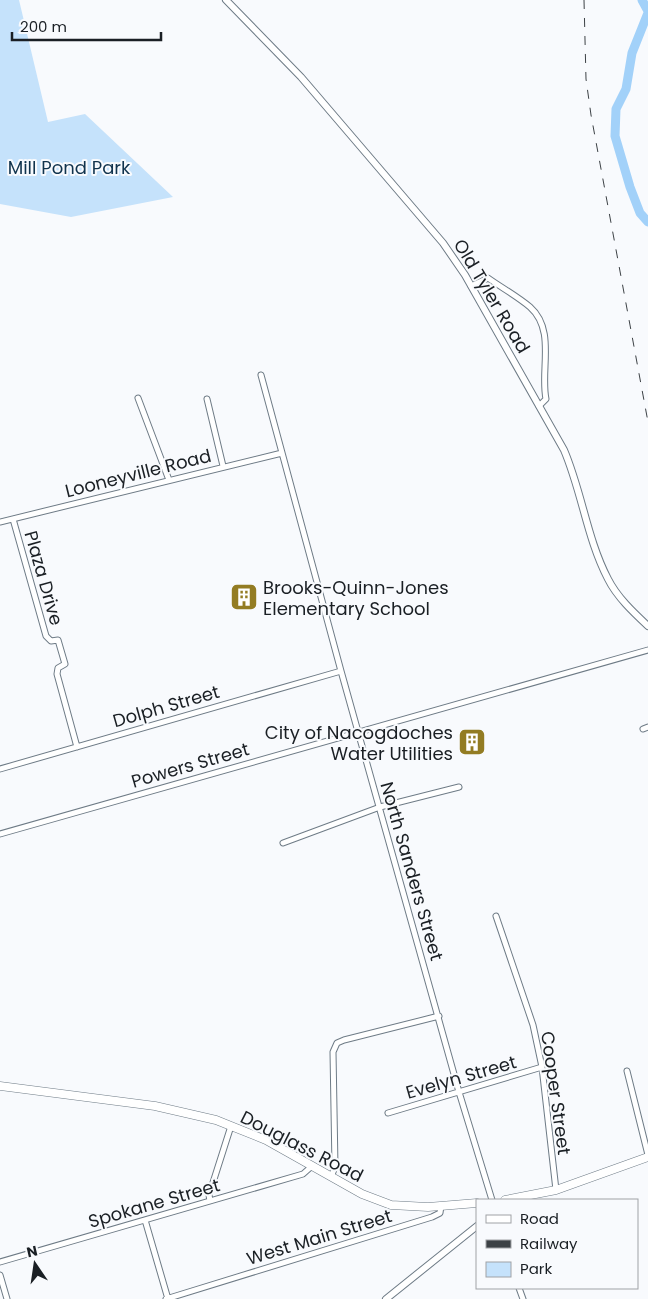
<svg xmlns="http://www.w3.org/2000/svg" width="648" height="1299" font-family="Poppins,sans-serif">
  <rect width="100%" height="100%" fill="#f8fafd"/>
  <path fill="#c5e2fb" d="M0,0H19L48,122L85,114L173,197L71,217L0,204Z"/>
  <g fill="none" stroke-linecap="round" stroke-linejoin="round">
    <path stroke="#a2d1f9" stroke-width="9" d="M642,0L648,11
      M648,13L632,53L626,89L616,109L615,136L630,187L640,213L648,222"/>
    <g stroke="#6e7b86" stroke-width="7">
      <path id="minor" d="M471,286L488,278C502,288 517,296 530,307C556,330 540,370 546,399L539,406
        M261,375L341,671L459,1092L492,1200
        M138,398L169,480
        M207,399L223,466
        M13,519L46,636L51,641L58,640L65,664L58,668L57,674L77,747
        M0,522L282,453
        M643,729L648,727
        M0,769L341,671
        M0,834L648,650
        M283,843L380,807L459,787
        M496,916L533,1025L542,1067L556,1190
        M627,1071L648,1155
        M388,1113L542,1067
        M331,1177L335,1167L333,1052L337,1043L344,1040L439,1016
        M210,1201L209,1195L231,1126
        M145,1220L168,1299
        M0,1262L303,1174L312,1166
        M0,1275L7,1299
        M519,1288L523,1299
        M166,1299L432,1217L440,1213L441,1206"/>
    </g>
    <g stroke="#6e7b86" stroke-width="8">
      <path id="tertiary" d="M226,0L301,77L443,243L465,275L564,450C582,492 587,539 608,579C617,597 633,612 648,626
        M386,1299L477,1226"/>
    </g>
    <g stroke="#6e7b86" stroke-width="9">
      <path id="primary" d="M0,1086L155,1106L216,1120L266,1140L362,1194L391,1205L428,1207L477,1203
        M505,1200L556,1190L648,1157"/>
    </g>
    <use href="#minor" stroke="#fff" stroke-width="5"/>
    <use href="#tertiary" stroke="#fff" stroke-width="6"/>
    <use href="#primary" stroke="#fff" stroke-width="8"/>
    <path stroke="#3c4145" stroke-width="1" stroke-dasharray="9 9" stroke-linecap="butt" d="M584,0L586,79L591,115L648,422"/>
  </g>
  <defs>
    <g id="building-square" transform="scale(1.4375)"><rect x="-9" y="-9" width="18" height="18" rx="4" fill="#937c23" stroke="#f8fafd"/><path d="M-4-6H4V6H1V3H-1V6H-4ZM-2.5-4.3h1.7v1.8h-1.7ZM.8-4.3h1.7v1.8H.8ZM-2.5-1h1.7V.8h-1.7ZM.8-1h1.7V.8H.8Z" fill="#fff"/></g>
  </defs>
  <g fill-rule="evenodd">
    <use href="#building-square" x="244" y="597"/>
    <use href="#building-square" x="472" y="742"/>
  </g>
  <g text-anchor="middle" dominant-baseline="central" stroke-width="4" stroke-linejoin="round" paint-order="stroke">
    <g font-size="18" fill="#10334d" stroke="#f8fafd">
      <text x="69" y="167">Mill Pond Park</text>
    </g>
    <g font-size="18" fill="#1a1f24" stroke="#f8fafd">
      <text transform="translate(492 296) rotate(59)">Old Tyler Road</text>
      <text transform="translate(138 473) rotate(-14)">Looneyville Road</text>
      <text transform="translate(44 578) rotate(74)">Plaza Drive</text>
      <text transform="translate(166 706) rotate(-16)">Dolph Street</text>
      <text transform="translate(190 765) rotate(-16)">Powers Street</text>
      <text transform="translate(412 871) rotate(74)">North Sanders Street</text>
      <text transform="translate(461 1077) rotate(-16)">Evelyn Street</text>
      <text transform="translate(556 1093) rotate(82)">Cooper Street</text>
      <text transform="translate(302 1146) rotate(27)">Douglass Road</text>
      <text transform="translate(154 1203) rotate(-16)">Spokane Street</text>
      <text transform="translate(319 1237) rotate(-17)">West Main Street</text>
    </g>
    <g font-size="18" fill="#1a1f24" stroke="#f8fafd" text-anchor="start">
      <text x="263" y="587">Brooks-Quinn-Jones<tspan x="263" dy="21">Elementary School</tspan></text>
      <text x="453" y="732" text-anchor="end">City of Nacogdoches<tspan x="453" dy="21">Water Utilities</tspan></text>
    </g>
  </g>
  <rect x="476" y="1199" width="162" height="90" fill="#f8fafd" stroke="#9fa2a6"/>
  <rect x="486" y="1215" width="25" height="8" fill="#ffffff" stroke="#9fa2a6"/>
  <text x="520" y="1224" font-size="15" fill="#1a1f24">Road</text>
  <rect x="486" y="1240" width="25" height="8" fill="#3c4145" stroke="#9fa2a6"/>
  <text x="520" y="1249" font-size="15" fill="#1a1f24">Railway</text>
  <rect x="486" y="1262" width="25" height="15" fill="#c5e2fb" stroke="#9fa2a6"/>
  <text x="520" y="1274" font-size="15" fill="#1a1f24">Park</text>
  <g transform="translate(35 1264) rotate(347)" stroke="#f8fafd" stroke-width="4" paint-order="stroke">
  <path d="M0-4L9 19L0 12L-9 19Z" fill="#1a1f24"/>
  <text y="-8" font-size="14" font-weight="bold" text-anchor="middle" fill="#1a1f24">N</text>
  </g>
  <path d="M12 32v8h149v-8" fill="none" stroke="#1a1f24" stroke-width="2.5"/>
  <text x="20" y="32" font-size="15" fill="#1a1f24" stroke="#f8fafd" stroke-width="4" paint-order="stroke">200 m</text>
</svg>
